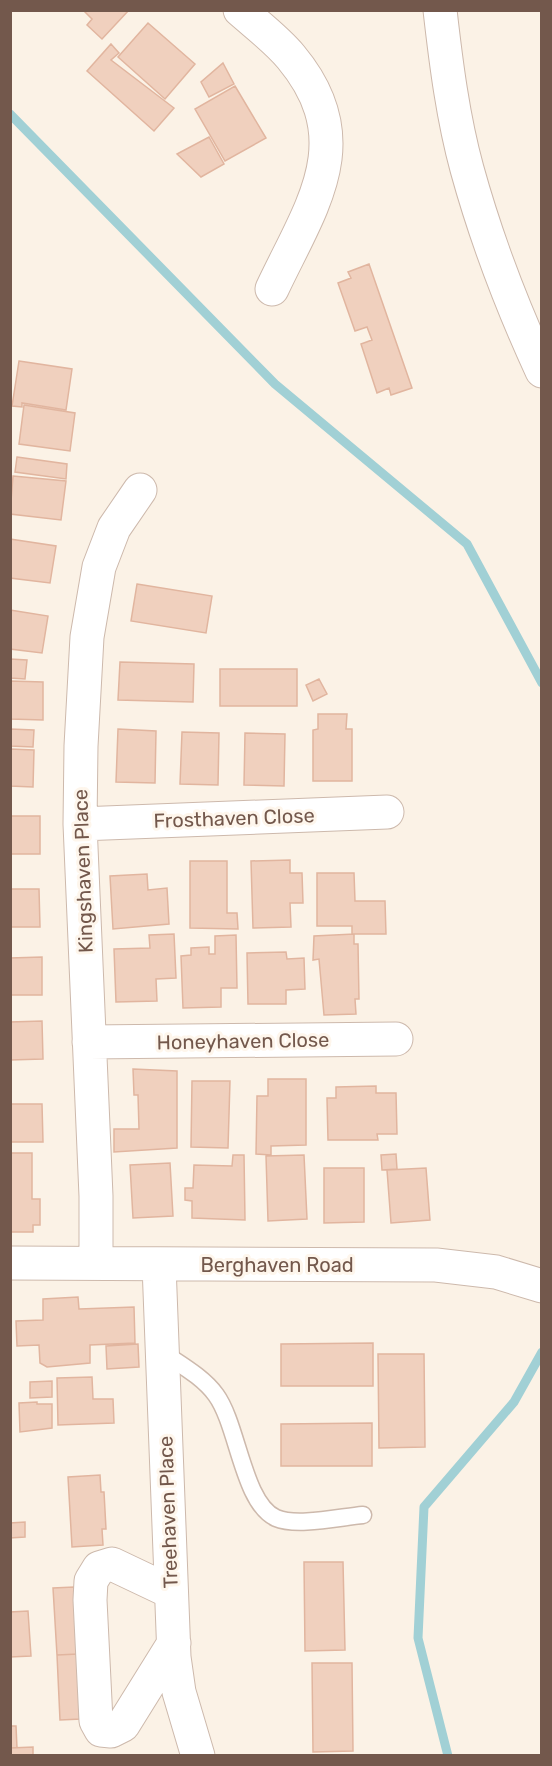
<svg xmlns="http://www.w3.org/2000/svg" width="552" height="1766" font-family="Rubik,sans-serif">
  <rect width="100%" height="100%" fill="#fbf2e6"/>
  <g fill="none" stroke-linecap="round" stroke-linejoin="round">
    <path stroke="#a1d0d5" stroke-width="9" d="M10,114L275,384L467,544L542,683
      M448,1756L418,1638L424,1507L514,1402L542,1352"/>
  </g>
  <path fill="#f0d0be" stroke="#e1b59f" stroke-width="1.5" d="M83,10H129L102,39L87,25L92,19Z
    M148,23L195,64L165,99L118,57Z
    M111,44L119,53L111,60L174,108L154,131L87,71Z
    M223,63L234,84L209,97L201,82Z
    M235,86L266,138L225,161L195,109Z
    M209,137L224,164L201,177L177,154Z
    M369,264L412,388L391,395L389,388L377,393L361,344L372,340L367,327L355,331L338,283L351,278L348,272Z
    M19,361L72,369L66,410L22,403V407L12,406Z
    M24,405L75,413L70,451L19,444Z
    M17,457L67,464L66,479L15,472Z
    M13,476L66,481L61,520L10,514Z
    M10,539L56,546L50,583L10,578Z
    M137,584L212,596L206,633L131,621Z
    M10,610L48,616L42,653L10,649Z
    M10,659L27,660L25,679L10,678Z
    M120,662L194,664L193,702L118,700Z
    M220,669H297V706H220Z
    M319,679L327,694L313,701L306,685Z
    M10,681L43,682V720L10,719Z
    M318,714H347L346,729H352V781H313V730L318,729Z
    M10,729L34,730L33,747L10,746Z
    M118,729L156,731L155,783L116,782Z
    M182,732L219,733L218,785L180,784Z
    M245,733L285,734L284,786L244,785Z
    M10,749L34,750L33,787L10,786Z
    M10,816H40V854H10Z
    M290,860V873H302L303,903H290L291,927L253,928L251,861Z
    M190,861H227V913H237L238,929L190,928Z
    M317,873H354L355,901H385L386,934H352V926H317Z
    M147,874L148,890L167,888L169,924L113,929L110,876Z
    M10,889H39L40,927H10Z
    M174,934L176,978L156,979L157,1001L116,1002L114,949L150,948L149,935Z
    M354,934V944H358L359,999H355L356,1014L324,1015L319,959L313,960L314,936Z
    M236,935L237,988H221V1007L183,1008L181,956L191,955V948L209,947V954H215V936Z
    M286,952L287,959L304,958L305,989L286,990V1004H248L247,953Z
    M42,957V995H10V958Z
    M42,1021L43,1059L10,1060V1022Z
    M133,1069L177,1071V1148L114,1152V1129H139L138,1095H134Z
    M10,1076L11,1104H42L43,1142H10Z
    M268,1079H306V1145L271,1146V1155L256,1154L257,1096H268Z
    M192,1081H230L228,1148L191,1147Z
    M376,1086V1093H396L397,1134H377L378,1140H328L327,1098H336V1087Z
    M10,1153H32V1199H40V1225H33V1232H10Z
    M396,1154L397,1169L382,1170L381,1155Z
    M233,1155H244L245,1220L192,1218V1201L185,1200V1188H193L194,1165L232,1166Z
    M304,1155L307,1219L268,1221L266,1156Z
    M170,1163L173,1216L133,1218L130,1165Z
    M324,1168H364V1222L324,1223Z
    M426,1168L430,1220L391,1223L387,1170Z
    M78,1297L79,1309L134,1307L135,1343L90,1345V1363L47,1367L40,1363L39,1345L17,1346L16,1321L43,1320V1299Z
    M373,1343V1386H281V1344Z
    M138,1344L139,1367L107,1369L106,1346Z
    M378,1354H424L425,1447L379,1448Z
    M92,1377L93,1399H113L114,1423L58,1425L57,1378Z
    M52,1381V1397L30,1398V1382Z
    M37,1402V1404H52V1428L20,1432L19,1403Z
    M372,1423V1466H281V1424Z
    M100,1475L101,1492H104L106,1529H102L103,1545L72,1547L68,1477Z
    M25,1522V1537L10,1538V1523Z
    M304,1562H343L345,1650L305,1651Z
    M74,1587L78,1654L57,1655L53,1588Z
    M28,1611L31,1656L10,1657V1612Z
    M78,1654L81,1719L60,1720L57,1655Z
    M312,1663H352L353,1751L313,1752Z
    M10,1726H16L17,1748H10Z
    M33,1747V1756H10V1748Z"/>
  <g fill="none" stroke-linecap="round" stroke-linejoin="round">
    <g stroke="#cdb9ac" stroke-width="19">
      <path id="service" d="M162,1352C181,1365 203,1377 216,1395C238,1425 243,1503 276,1518C297,1527 340,1517 363,1515"/>
    </g>
    <g stroke="#cdb9ac" stroke-width="35">
      <path id="minor" d="M240,10C257,25 277,40 291,57C361,141 311,206 272,289
        M440,10C446,63 453,118 467,169C486,238 512,306 542,371
        M80,824L387,812
        M89,1042L396,1039
        M10,1263L436,1265L496,1272L542,1286
        M96,1263V1196L80,824L81,746L87,637L99,567L114,528L140,490
        M159,1265L174,1657L179,1692L198,1756
        M171,1592L112,1564L99,1568L91,1581L90,1600L96,1721L101,1730L111,1731L123,1725L174,1643"/>
    </g>
    <use href="#service" stroke="#fff" stroke-width="16"/>
    <use href="#minor" stroke="#fff" stroke-width="33"/>
  </g>
  <g text-anchor="middle" dominant-baseline="central" stroke-width="6" stroke-linejoin="round" paint-order="stroke">
    <g font-size="20" fill="#73584c" stroke="#fef6ec">
      <text transform="translate(234 818) rotate(-2)">Frosthaven Close</text>
      <text transform="translate(83 871) rotate(-92)">Kingshaven Place</text>
      <text transform="translate(243 1041) rotate(-1)">Honeyhaven Close</text>
      <text x="277" y="1265">Berghaven Road</text>
      <text transform="translate(168 1512) rotate(-92)">Treehaven Place</text>
    </g>
  </g>
  <rect width="552" height="1766" fill="none" stroke="#73584c" stroke-width="24"/>
</svg>
